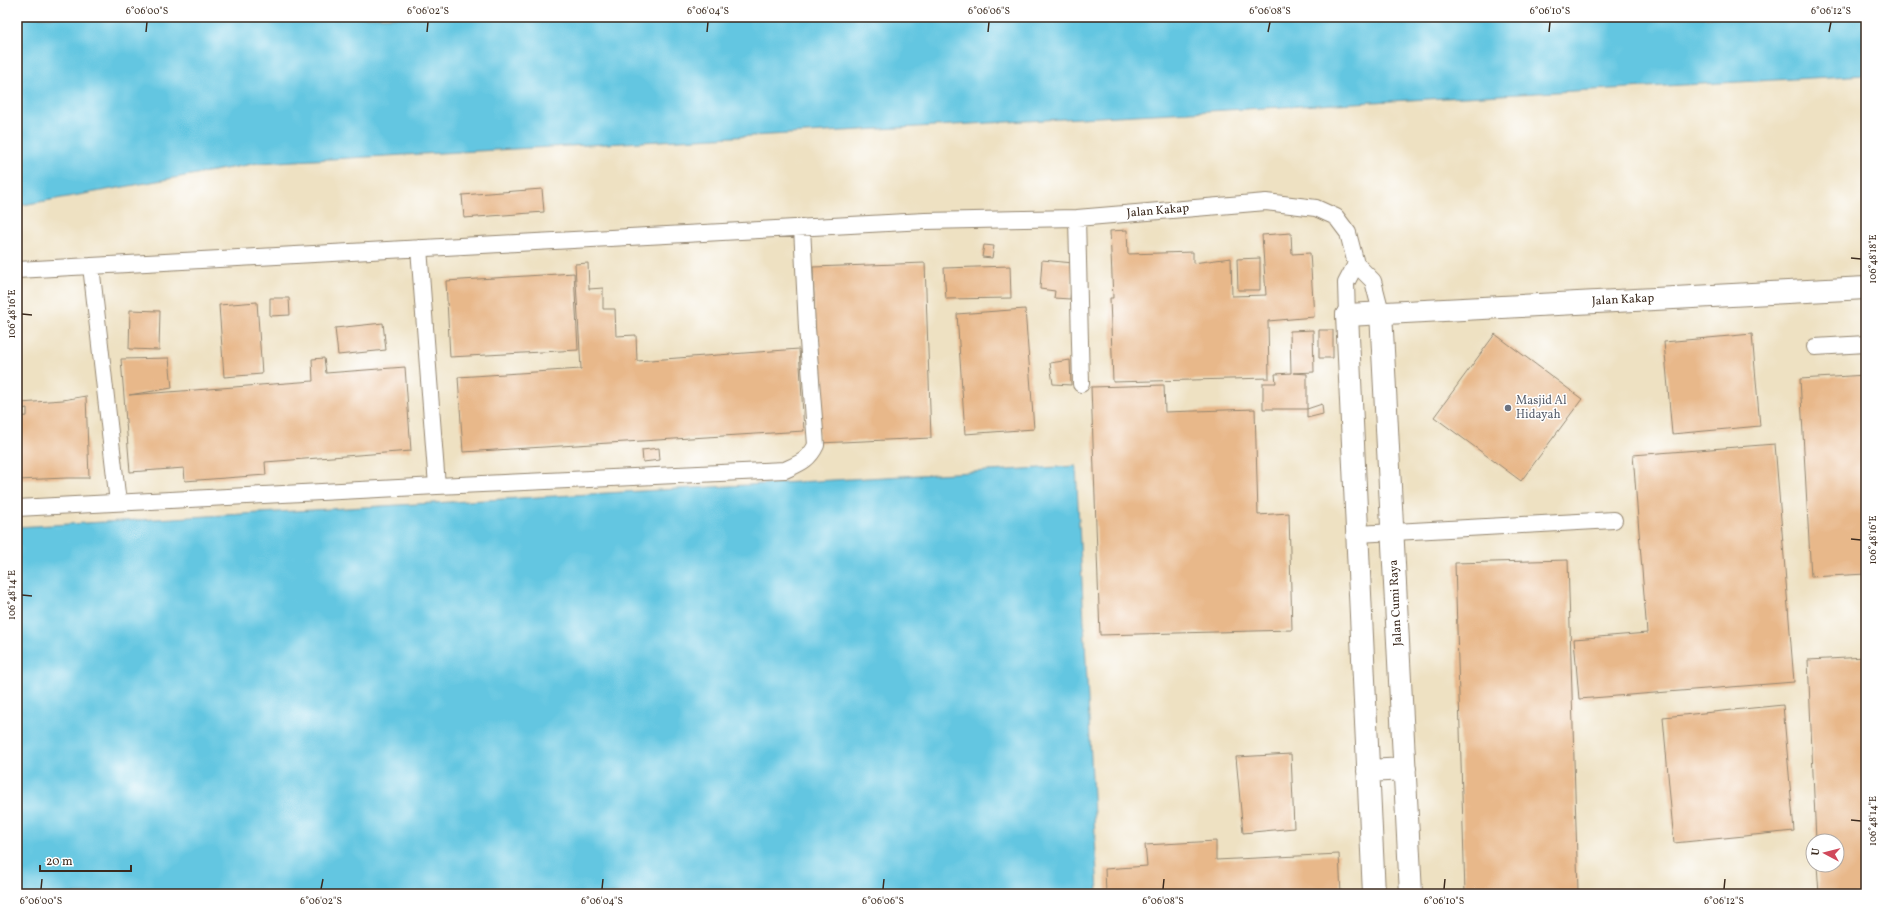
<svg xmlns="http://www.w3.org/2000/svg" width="1883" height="911" font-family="Vollkorn,serif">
  <rect width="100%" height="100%" fill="#fff"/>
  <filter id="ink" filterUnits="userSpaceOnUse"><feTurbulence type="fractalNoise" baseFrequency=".025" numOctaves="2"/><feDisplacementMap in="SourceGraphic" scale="8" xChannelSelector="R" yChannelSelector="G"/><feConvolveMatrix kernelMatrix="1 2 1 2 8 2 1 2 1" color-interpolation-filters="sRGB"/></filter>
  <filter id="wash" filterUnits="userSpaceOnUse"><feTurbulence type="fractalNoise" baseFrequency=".012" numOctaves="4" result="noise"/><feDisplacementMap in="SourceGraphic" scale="16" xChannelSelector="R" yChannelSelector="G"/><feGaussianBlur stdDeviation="0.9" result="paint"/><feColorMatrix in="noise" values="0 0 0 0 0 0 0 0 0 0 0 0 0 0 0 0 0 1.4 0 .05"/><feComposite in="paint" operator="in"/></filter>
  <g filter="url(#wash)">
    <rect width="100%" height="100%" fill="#eee1c2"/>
    <path fill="#63c6e1" stroke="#4f7880" d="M17,17H1866V75L258,163L17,206Z
      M1076,466L1098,894H17V527Z"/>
    <g id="blocks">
      <path fill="#e8b88a" d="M542,189L544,212L464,218L462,195Z
        M1127,230L1128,254L1193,252V263L1231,258L1232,296L1266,295L1262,235L1291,233L1292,254L1310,253L1314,317L1268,321L1269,378L1113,382L1110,298H1113L1110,231Z
        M984,245L994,246L992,258L982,257Z
        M1260,258V290H1238L1237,259Z
        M1042,260L1073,263L1070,299L1054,298L1055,291L1040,289Z
        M588,263L589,289L603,288V309H615L616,336L636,335L637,361L799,349L804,431L463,452L458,377L581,369L575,264Z
        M925,263L931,438L819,443L813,267Z
        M1010,266L1011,298L946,299L944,268Z
        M574,273L578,350L450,357L446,281Z
        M270,298H289L290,315L270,316Z
        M257,302L262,374L224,377L219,305Z
        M1025,309L1034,429L965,434L957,314Z
        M130,310L160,311L159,350L129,349Z
        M383,323L386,350L338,355L335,328Z
        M1313,330L1314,372L1293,373L1307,374V409H1263V383H1276L1275,374L1291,373L1290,331Z
        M1319,330H1333V358H1319Z
        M1495,334L1582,399L1521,481L1434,417Z
        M1752,334L1760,426L1672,434L1664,342Z
        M169,358L172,388L129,395L313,381L312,359L324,358L326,373L405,367L411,451L265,462L266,475L185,481L184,468L130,472L121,359Z
        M1070,360L1071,385L1053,384L1050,363Z
        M1866,375V574L1811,577L1800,379Z
        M1164,385L1165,412L1255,409L1258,515L1289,513L1292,630L1100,635L1091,387Z
        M86,396L89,478H67L17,480V417L27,416V408L21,409L20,403L63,400Z
        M1322,404L1323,414L1307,418V409Z
        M1775,444L1794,682L1579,699L1574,639L1647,633L1633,455Z
        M659,448L660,460L643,462L642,450Z
        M1568,560L1578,892L1465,894L1455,563Z
        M1866,657V894H1819L1817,865H1837V841H1816L1808,660Z
        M1783,705L1794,831L1674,843L1663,717Z
        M1291,754L1294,828L1243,833L1236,757Z
        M1216,841V860L1339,854L1341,894H1106L1105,869L1147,866L1145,845Z"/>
    </g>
  </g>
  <g filter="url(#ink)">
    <use href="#blocks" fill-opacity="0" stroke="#948670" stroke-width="1"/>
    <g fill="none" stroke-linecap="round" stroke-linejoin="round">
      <g stroke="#948670" stroke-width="18">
        <path id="service" d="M1077,218L1081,384
          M419,248L437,486
          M91,266L118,503
          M17,270L925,221L1077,218L1266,202L1316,208L1336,217L1348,233L1356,264L1373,281L1381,312
          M1347,315L1346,283L1356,264
          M1815,347L1866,344
          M17,508L437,486L785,470C800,463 809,460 816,445L807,328L802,227
          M1358,534L1614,520"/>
      </g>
      <g stroke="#948670" stroke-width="24">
        <path id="minor" d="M1347,315L1866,288"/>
      </g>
      <g stroke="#948670" stroke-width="24">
        <path id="tertiary" d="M1381,312L1411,894
          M1347,315L1374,894
          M1368,771L1405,769"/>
      </g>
      <use href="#service" stroke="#fff" stroke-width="16"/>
      <use href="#minor" stroke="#fff" stroke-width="22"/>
      <use href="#tertiary" stroke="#fff" stroke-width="22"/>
    </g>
  </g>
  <path fill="none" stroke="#3b2a1e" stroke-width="1.5" d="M146,32L147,22M427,32L428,22M707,32L708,22M988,32L989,22M1268,32L1270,22M1549,32L1550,22M1829,32L1831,22M1851,258L1861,259M22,314L32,315M1851,539L1861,540M22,595L32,596M1851,820L1861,821M41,889L42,879M321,889L323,879M602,889L603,879M883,889L884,879M1163,889L1164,879M1444,889L1445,879M1724,889L1725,879"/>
  <circle fill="#6b7280" stroke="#fff" stroke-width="1.5" cx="1508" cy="408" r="4"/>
  <g text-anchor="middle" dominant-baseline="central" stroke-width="3" stroke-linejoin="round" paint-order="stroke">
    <g font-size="12" fill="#3b2a1e" stroke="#fff">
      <text transform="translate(1158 211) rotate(-5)">Jalan Kakap</text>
      <text transform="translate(1623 300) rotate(-3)">Jalan Kakap</text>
      <text transform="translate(1396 603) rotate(-93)">Jalan Cumi Raya</text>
    </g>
    <g font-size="12" fill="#5b616d" stroke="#fff" text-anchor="start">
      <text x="1516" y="401">Masjid Al<tspan x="1516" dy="14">Hidayah</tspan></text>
    </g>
  </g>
  <rect width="1883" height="911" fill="none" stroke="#fff" stroke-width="44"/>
  <g transform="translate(1825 853) rotate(277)"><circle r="19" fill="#ffffff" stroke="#b1aaa5"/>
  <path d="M0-3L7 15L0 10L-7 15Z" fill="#d1495b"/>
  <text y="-6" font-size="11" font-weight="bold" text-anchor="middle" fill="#3b2a1e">U</text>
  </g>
  <path d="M40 865v6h91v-6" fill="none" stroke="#3b2a1e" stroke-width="2"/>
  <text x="46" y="865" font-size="12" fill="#3b2a1e" stroke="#ffffff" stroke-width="3" paint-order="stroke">20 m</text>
  <rect x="22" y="22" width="1839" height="867" fill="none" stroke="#3b2a1e" stroke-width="1.5"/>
  <g font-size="10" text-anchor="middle" fill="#3b2a1e">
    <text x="147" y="14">6°06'00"S</text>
    <text x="428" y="14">6°06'02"S</text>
    <text x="708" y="14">6°06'04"S</text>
    <text x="989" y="14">6°06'06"S</text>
    <text x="1270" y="14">6°06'08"S</text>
    <text x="1550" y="14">6°06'10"S</text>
    <text x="1831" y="14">6°06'12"S</text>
    <text transform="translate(1872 259) rotate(-90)" y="4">106°48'18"E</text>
    <text transform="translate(11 314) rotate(-90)" y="4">106°48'16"E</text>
    <text transform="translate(1872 540) rotate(-90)" y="4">106°48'16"E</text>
    <text transform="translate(11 595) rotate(-90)" y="4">106°48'14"E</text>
    <text transform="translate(1872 821) rotate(-90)" y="4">106°48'14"E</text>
    <text x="41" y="904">6°06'00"S</text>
    <text x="321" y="904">6°06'02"S</text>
    <text x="602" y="904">6°06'04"S</text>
    <text x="883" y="904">6°06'06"S</text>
    <text x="1163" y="904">6°06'08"S</text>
    <text x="1444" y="904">6°06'10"S</text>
    <text x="1724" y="904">6°06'12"S</text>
  </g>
</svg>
